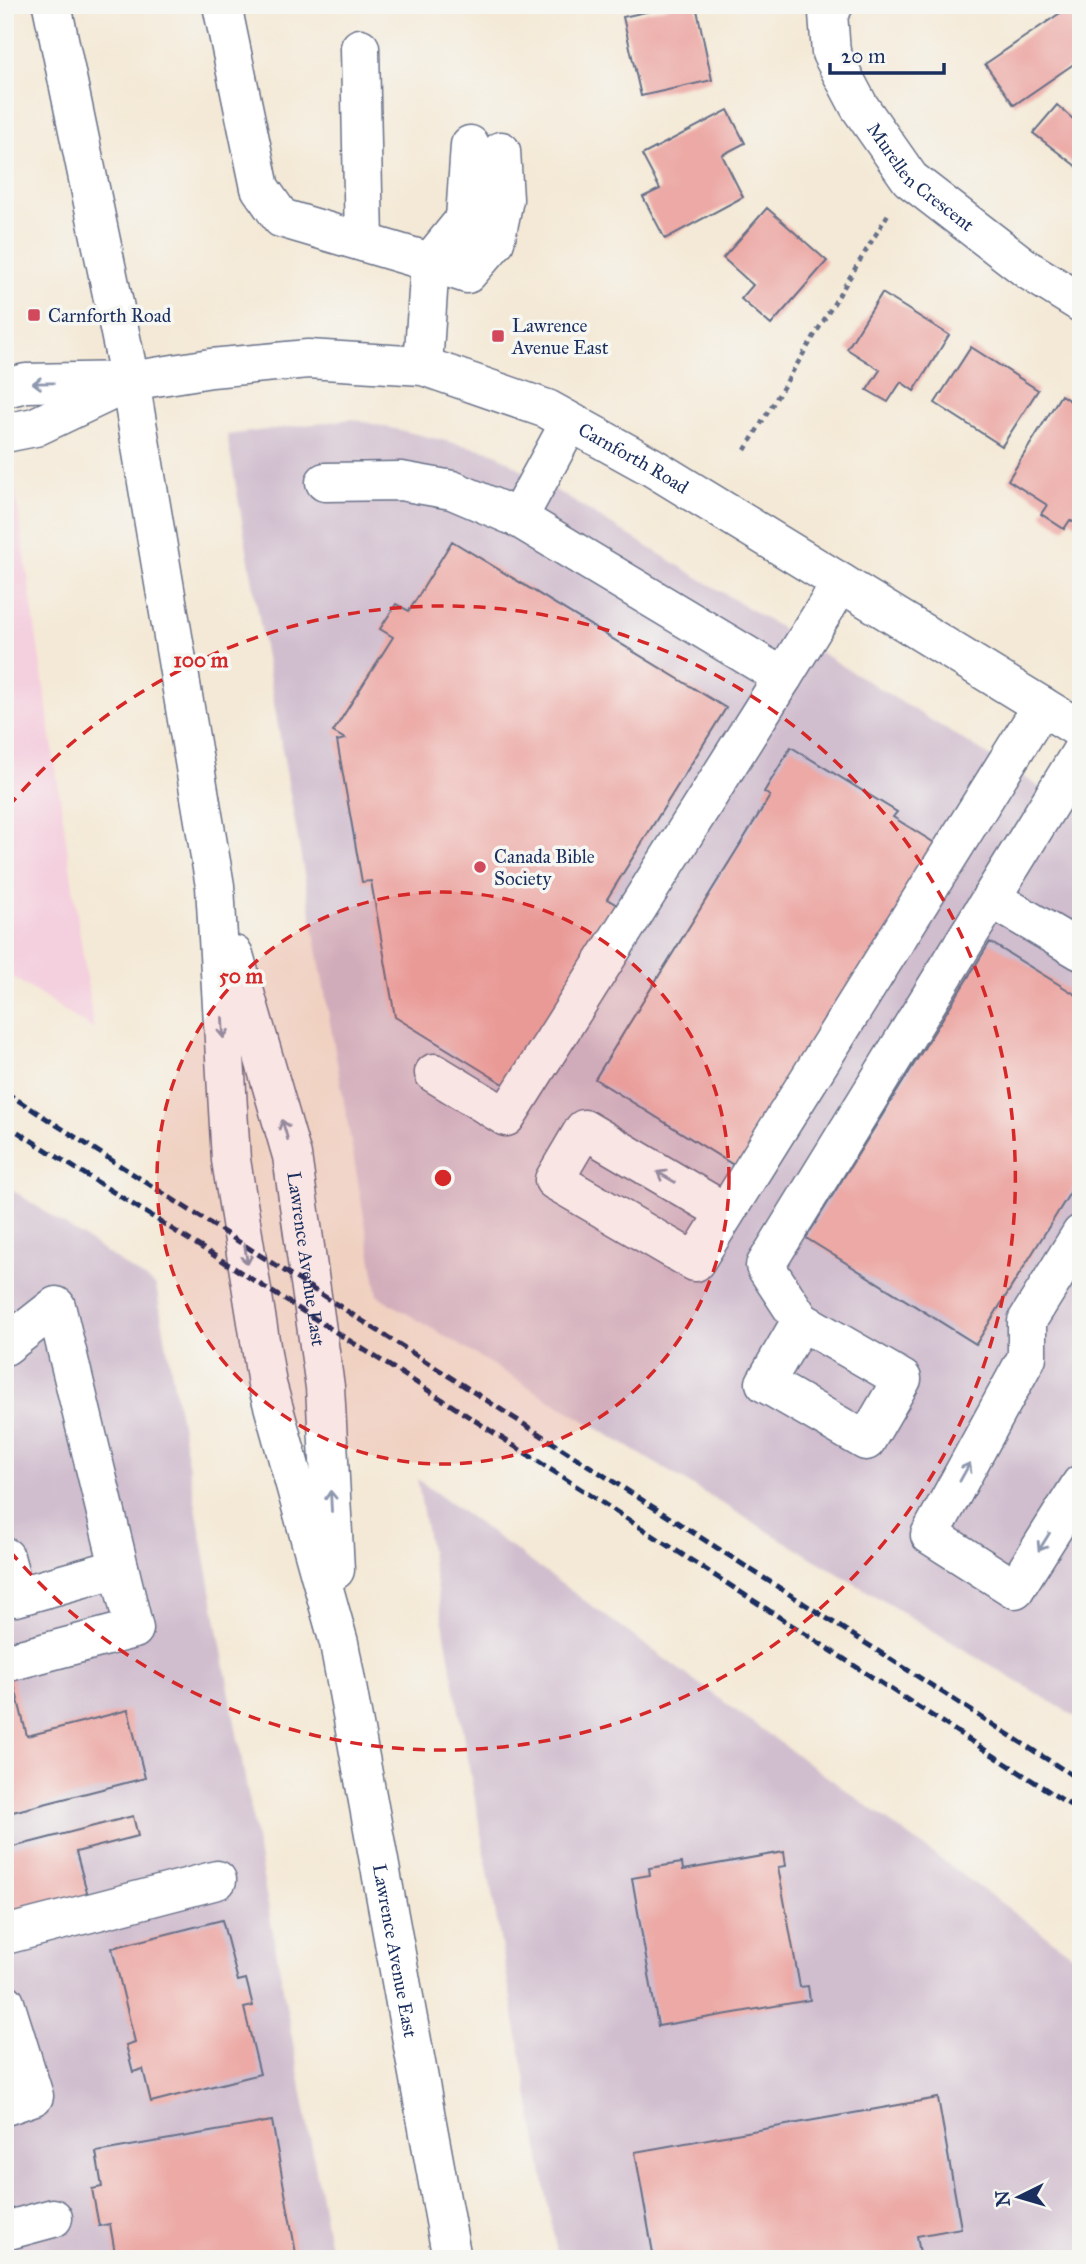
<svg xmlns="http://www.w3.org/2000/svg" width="1086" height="2264" font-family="'IM FELL Great Primer',serif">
  <rect width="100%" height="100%" fill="#f6f6f2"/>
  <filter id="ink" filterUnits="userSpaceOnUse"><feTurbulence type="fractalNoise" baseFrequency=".0143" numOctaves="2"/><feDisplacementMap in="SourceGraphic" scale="14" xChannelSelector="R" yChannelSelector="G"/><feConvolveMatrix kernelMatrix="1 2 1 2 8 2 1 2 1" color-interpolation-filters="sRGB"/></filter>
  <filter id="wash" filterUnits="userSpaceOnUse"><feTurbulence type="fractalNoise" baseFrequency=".00686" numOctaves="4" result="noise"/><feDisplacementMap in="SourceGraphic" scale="28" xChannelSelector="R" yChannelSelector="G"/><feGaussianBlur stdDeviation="1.57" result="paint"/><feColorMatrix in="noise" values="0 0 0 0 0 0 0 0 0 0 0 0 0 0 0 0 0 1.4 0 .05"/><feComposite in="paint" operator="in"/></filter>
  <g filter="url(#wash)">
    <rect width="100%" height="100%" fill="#f4e9d6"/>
    <path fill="#f4cfde" d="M5,420L94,1030L5,972Z"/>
    <path fill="#d0bdce" d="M352,419L493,452L1081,812V1720L378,1296L227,435Z
      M5,1185L156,1286L332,2259H5Z
      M417,1479L1081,1961V2259H558Z"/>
    <g id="blocks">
      <path fill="#eca9a5" d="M677,5H696L712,80L641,96L623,17Z
        M1072,5H1081V59L1014,105L985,64Z
        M1057,105L1074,120L1081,113V170L1033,133Z
        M728,110L745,143L722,155L743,197L665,239L643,197L660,189L642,155Z
        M767,208L827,261L771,325L741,299L753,285L723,258Z
        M882,293L949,335L914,391L901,382L888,402L867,390L880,370L847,349Z
        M971,347L1038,390L1002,446L935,403Z
        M1061,395L1081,408V522L1078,525L1070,520L1064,529L1041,514L1047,505L1008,480Z
        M452,541L726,708L607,899L627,911L515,1091L395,1017L371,881L362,882L337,741L345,739L333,732L393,637L380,629L396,604L409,611Z
        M791,747L897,812L893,817L941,847L740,1169L595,1079L770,796L764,792Z
        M990,942L1081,998V1175L976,1344L806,1238Z
        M12,1676L27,1736L128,1710L145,1778L5,1814V1678Z
        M133,1816L138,1836L76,1852L89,1899L5,1921V1849Z
        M784,1852L786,1866L778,1867L800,1987L808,1986L810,2000L658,2026L632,1878L650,1875L649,1868L682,1863L683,1870Z
        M222,1920L238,1981L246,1979L253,2006L244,2008L260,2074L151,2102L143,2069L133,2072L126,2045L135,2042L112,1948Z
        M938,2098L961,2228L917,2236L921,2259H654L635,2152Z
        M272,2121L297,2259H116L110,2224L99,2226L92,2189L102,2187L96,2152Z"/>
    </g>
  </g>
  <g filter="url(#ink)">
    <use href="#blocks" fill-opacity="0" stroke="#677088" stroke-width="2"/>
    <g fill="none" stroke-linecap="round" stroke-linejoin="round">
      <g stroke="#677088" stroke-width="41">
        <g id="minor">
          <path d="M222,5L260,188L281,218L430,262L423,366"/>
          <path id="s1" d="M834,5L828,13L831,53L859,106L910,179L1028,270L1081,303"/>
          <path d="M360,48L364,242"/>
          <path d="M470,145L465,219L430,262L467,274L495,242L504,199L501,151"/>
          <path id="s2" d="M5,388L26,383L130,381L211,368L308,359L423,366L547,409L652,467L1081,730"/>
          <path d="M5,433L35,427L119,387"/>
          <path d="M325,482L401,481L452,490L518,518"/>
          <path d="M783,677L841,583"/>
          <path d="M991,898L1081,951"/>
          <path d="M434,1073L506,1117L783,677L518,518L570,422"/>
          <path d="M725,1212L584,1129L554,1180L695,1262L1042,706"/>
          <path d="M1081,1234L1027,1321V1357L930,1535L1015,1589L1081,1484"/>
          <path d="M801,1321L765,1383L866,1441L902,1379L801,1321L765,1266L1081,752"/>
          <path d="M5,1346L56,1306L134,1629L5,1663"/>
          <path d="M5,1557L16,1597L119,1568"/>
          <path d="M5,1935L217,1880"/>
          <path d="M5,2003L34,2096L5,2106"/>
          <path d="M5,2231L53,2218"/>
        </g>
      </g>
      <g stroke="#677088" stroke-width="41">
        <g id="major">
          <path id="s3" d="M52,5L130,381L215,886L231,1160L267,1384L339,1643L452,2259"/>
          <path id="s4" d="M234,955L292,1156L325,1387L335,1570"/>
        </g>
      </g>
      <path stroke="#677088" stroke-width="4.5" stroke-dasharray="5 5" stroke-linecap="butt" d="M745,450L890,211"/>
      <use href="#minor" stroke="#fff" stroke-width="38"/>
      <use href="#major" stroke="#fff" stroke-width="38"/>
      <path stroke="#1b2f5e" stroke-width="5" stroke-dasharray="10 5" stroke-linecap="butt" d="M5,1092L1081,1781
        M5,1124L409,1378L1081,1812"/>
    </g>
    <defs><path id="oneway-shaft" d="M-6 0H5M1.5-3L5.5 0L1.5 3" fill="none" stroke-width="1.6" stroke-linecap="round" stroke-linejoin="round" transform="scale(1.75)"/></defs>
    <g stroke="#8d97ae">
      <use href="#oneway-shaft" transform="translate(43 383) rotate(179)"/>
      <use href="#oneway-shaft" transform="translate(223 1028) rotate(87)"/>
      <use href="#oneway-shaft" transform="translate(285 1130) rotate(-106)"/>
      <use href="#oneway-shaft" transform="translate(666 1177) rotate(-150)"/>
      <use href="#oneway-shaft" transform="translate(246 1254) rotate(81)"/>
      <use href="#oneway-shaft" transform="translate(965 1472) rotate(-61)"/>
      <use href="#oneway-shaft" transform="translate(331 1501) rotate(-93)"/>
      <use href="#oneway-shaft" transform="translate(1044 1542) rotate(122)"/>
    </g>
  </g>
  <circle cx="443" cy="1178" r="286" fill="#d62828" fill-opacity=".12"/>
  <g fill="none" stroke="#d62828" stroke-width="3.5" stroke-dasharray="12 9">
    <circle cx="443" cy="1178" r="286"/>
    <path d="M8 807A572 572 0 1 1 8 1549"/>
  </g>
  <g fill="#d1495b" stroke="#f6f6f2" stroke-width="2.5">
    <rect x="27" y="308" width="14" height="14" rx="3.5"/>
    <rect x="491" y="329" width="14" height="14" rx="3.5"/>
    <circle cx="480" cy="867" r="7"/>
  </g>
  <g text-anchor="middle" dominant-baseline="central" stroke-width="7" stroke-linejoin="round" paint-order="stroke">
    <g font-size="19" fill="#1b2f5e" stroke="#f6f6f2">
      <text stroke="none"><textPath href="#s1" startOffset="205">Murellen Crescent</textPath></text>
      <text stroke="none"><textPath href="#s2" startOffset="651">Carnforth Road</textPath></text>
      <text stroke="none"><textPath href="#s4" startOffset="313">Lawrence Avenue East</textPath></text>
      <text stroke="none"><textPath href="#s3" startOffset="1979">Lawrence Avenue East</textPath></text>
    </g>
    <g font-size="19" fill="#1b2f5e" stroke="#f6f6f2" text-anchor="start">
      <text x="48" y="315">Carnforth Road</text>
      <text x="512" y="325">Lawrence<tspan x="512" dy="22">Avenue East</tspan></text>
      <text x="494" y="856">Canada Bible<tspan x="494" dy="22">Society</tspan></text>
    </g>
  </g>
  <circle cx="443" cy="1178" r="10" fill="#d62828" stroke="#f6f6f2" stroke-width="3.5"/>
  <g font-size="21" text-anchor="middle" font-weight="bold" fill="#d62828" stroke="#f6f6f2" stroke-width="7" stroke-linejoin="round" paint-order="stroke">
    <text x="201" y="667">100 m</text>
    <text x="241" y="983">50 m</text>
  </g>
  <rect width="1086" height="2264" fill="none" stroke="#f6f6f2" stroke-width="28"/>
  <g transform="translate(1019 2197) rotate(265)" stroke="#f6f6f2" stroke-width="5" paint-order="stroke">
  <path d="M0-5L12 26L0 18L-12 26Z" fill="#1b2f5e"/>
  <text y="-10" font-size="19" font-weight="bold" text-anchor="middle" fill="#1b2f5e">N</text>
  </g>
  <path d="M830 63v10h114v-10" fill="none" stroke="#1b2f5e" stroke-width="3.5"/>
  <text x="841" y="63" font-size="21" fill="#1b2f5e" stroke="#f6f6f2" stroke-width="5" paint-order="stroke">20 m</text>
</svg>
